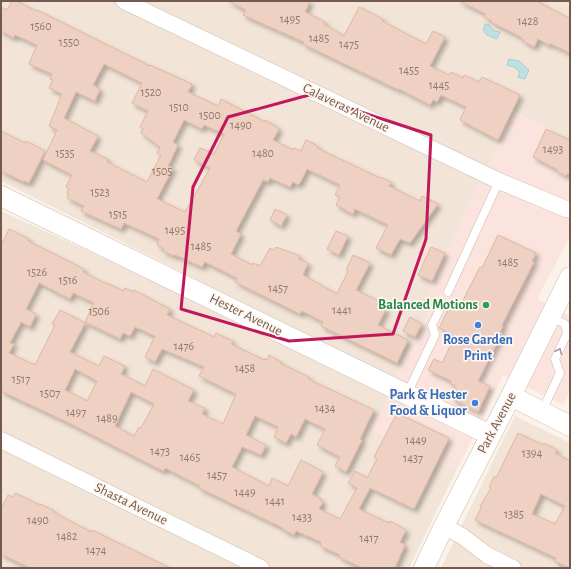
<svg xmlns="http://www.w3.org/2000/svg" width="571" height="569" font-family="'Alegreya Sans',sans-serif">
  <defs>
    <filter id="shadow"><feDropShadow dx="3.5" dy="3.5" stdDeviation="2" flood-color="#0004"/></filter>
  </defs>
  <rect width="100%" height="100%" fill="#fbf2e9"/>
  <path fill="#f2e4d7" d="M1,1H570V140L514,112L428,290L437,295L395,379L1,181Z
    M1,211L134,272L388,397L372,430L456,471L409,568H1Z
    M515,416L570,443V568H441Z"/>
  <path fill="#fae4dd" d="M514,112L570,140V236L537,299L570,316V391L563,405L503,375L481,422L395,379L437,296L427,290Z
    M388,397L472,439L456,471L371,430Z"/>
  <path fill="#bee0e3" stroke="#a5d0d4" d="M485,24L489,25L494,31L500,32L497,39L487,35L483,30Z
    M509,59L519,61L529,70L525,79L518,77L520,72L514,67L507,65Z"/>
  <path fill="#eed1c2" stroke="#dfb7a4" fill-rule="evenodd" filter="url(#shadow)" d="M12,1H17L36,11L37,10L150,66V65L192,84L188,92L218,106L221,99L265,122V120L276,126V127L279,129L273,140L293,150L294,148L301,151L306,140L318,146L317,148L380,178V177L391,182L389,186L420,201L422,196L438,204L410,243L400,239L391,255L376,248L388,225L355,209L353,214L336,205L340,197L335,195L340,185L307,169L300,183L298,185L293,182L290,187L270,178L268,182L263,180L236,231L241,234L231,254L252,265L253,263L260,266L270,248L274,250L276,247L300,256L298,259L308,263L303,275L337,294L348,271L346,270L353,255L370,263L356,290L379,301L377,305L386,309L378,325L408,340L397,363L321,326L323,322L302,311L300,314L235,282L237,278L205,262L202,267L175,255L174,256L163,251L164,249L157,245L159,239L124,223L121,229L81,211L84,206L67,198L69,195L67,194L69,189L66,187L72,175L43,160L57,130L49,126L62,94L49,88L53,80L50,79L52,74L29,64L37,45L15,35L14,38L1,31V7L7,10ZM104,64L142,83L132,103L148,111L140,127L143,129L141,133L160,147L157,153L161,155L147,182L107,162L108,159L90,151L98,136L64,118L76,92L95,101L100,89L93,85ZM184,120L202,129L204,125L224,134L214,154L200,148L194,160L210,168L185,212L157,199L173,168L168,166L178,145L173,142Z
    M228,1H310L305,12L325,22L324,24L344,36L359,7L383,19L382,21L426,44L433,31L445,37L430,66L449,75L451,72L463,78L464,75L479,82L482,77L520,95L498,140L460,120L466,107L441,95L437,102L433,100L430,105L399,89V90L382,82L303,44L304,42L243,15L246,10Z
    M459,1H537L570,19V53L551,44L549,45L538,39L534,47L523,41L524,40L520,38L521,37L491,22L492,21L484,17L486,14Z
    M546,129L570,140V175L567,174L566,176L557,171L558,170L533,157Z
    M1,131L25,143L26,141L45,151L29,183L24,181V182L1,171Z
    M275,209L287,215L281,226L270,220Z
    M9,229L29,239L28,241L84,269L83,272L107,284V283L124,291L125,288L133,292L134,290L170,309L167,315L214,337L216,333L233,341L231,344L264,360L265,359L267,360L269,355L281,362L280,363L309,377L308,379L374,410L360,439L362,440L346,472L335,466L340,457L317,445L325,429L305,419L296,437L291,434L286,443L274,437L278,427L255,416L246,435L266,445L261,455L242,447L232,467L269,486L272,478L288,486L301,460L323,472L312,494L321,499L320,500L323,502L319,509L340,519L357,488L348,483L355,471L367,478L377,459L374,457L397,413L449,438L414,509L370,488L359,509L389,523L390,521L406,530L400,542L405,545L395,568H362L339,557L340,555L320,546L321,542L296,531L294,535L282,529L283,528L199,488L200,486L165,468L164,471L157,468L69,423L1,391V246ZM39,283L70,299L73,293L94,303L85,322L120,339L123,333L130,336L135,327L155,336L145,357L155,362L162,349L204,367L199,376L236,394L223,424L202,414L205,408L188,401L194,390L153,369L145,386L121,374L125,366L104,356L99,366L70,352L85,323L60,310L52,324L55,325L35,365L9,353L14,344L10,343L21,322L30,327L36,314L26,309ZM75,369L97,381L87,401L65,390ZM131,392L154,404L141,428L139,427L134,436L115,426Z
    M336,231L348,236L339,255L327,249Z
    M498,235L536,253L532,261L534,262L502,325L503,326L500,332L502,333L478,381L490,386L478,412L452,399L457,390L454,388L455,386L450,383L451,381L428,370L434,359L442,363L455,336L439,328L452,302L460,306L480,267L482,268Z
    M431,247L445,253L432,281L418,275Z
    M410,317L422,324L415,337L403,331Z
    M518,433L543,445L544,443L557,450L555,453L570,461V568L554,561L556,558L475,520L481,508L480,506L491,488L489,487L494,476L496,478ZM541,494L565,506L555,524L532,514Z
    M15,493L40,505L41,504L54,511L53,512L91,532L92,530L170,568H30L1,554V509L8,495L13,497Z"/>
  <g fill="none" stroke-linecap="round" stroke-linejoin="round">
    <g stroke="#ccbaaf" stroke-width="9">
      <path id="service" d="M448,292L499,181
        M407,394L435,335L432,325L442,305
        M542,411L560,373L555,359L567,334L565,324L550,317"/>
    </g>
    <g stroke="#ccbaaf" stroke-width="17">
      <path id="minor" d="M124,1L499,181L566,209L570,210
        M1,440L261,568
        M444,526L462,536L487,555L513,568"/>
    </g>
    <g stroke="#ccbaaf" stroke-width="21">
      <path id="tertiary" d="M1,196L490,435
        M511,396L570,426
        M424,568L444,526L511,396L570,277"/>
    </g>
    <use href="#service" stroke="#fff" stroke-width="8"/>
    <use href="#minor" stroke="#fff" stroke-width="16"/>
    <use href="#tertiary" stroke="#fff" stroke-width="20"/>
  </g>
  <defs><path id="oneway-chevron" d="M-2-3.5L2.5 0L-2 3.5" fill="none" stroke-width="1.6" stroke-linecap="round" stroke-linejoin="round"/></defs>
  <use stroke="#ab9b95" href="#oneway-chevron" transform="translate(559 351) rotate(-65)"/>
  <path fill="none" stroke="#c2185b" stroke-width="3" stroke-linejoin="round" d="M309,95L431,135L426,239L393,334L289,341L181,309L193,187L228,117Z"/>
  <circle fill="#2e9e5b" stroke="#fef7ef" stroke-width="1.5" cx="486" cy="305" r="4"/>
  <g fill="#3f7fe0" stroke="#fef7ef" stroke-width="1.5">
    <circle cx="478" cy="325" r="4"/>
    <circle cx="475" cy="403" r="4"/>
  </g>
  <g text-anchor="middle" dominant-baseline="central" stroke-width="3.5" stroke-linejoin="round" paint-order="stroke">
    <g font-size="12" fill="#92776b">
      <text x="290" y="19">1495</text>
      <text x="528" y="21">1428</text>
      <text x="41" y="26">1560</text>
      <text x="319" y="38">1485</text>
      <text x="69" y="42">1550</text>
      <text x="349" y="44">1475</text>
      <text x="409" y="70">1455</text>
      <text x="439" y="85">1445</text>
      <text x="151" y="92">1520</text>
      <text x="179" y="107">1510</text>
      <text x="210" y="115">1500</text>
      <text x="241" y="125">1490</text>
      <text x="553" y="149">1493</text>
      <text x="65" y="153">1535</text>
      <text x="263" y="153">1480</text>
      <text x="162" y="171">1505</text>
      <text x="100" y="192">1523</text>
      <text x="118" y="214">1515</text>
      <text x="175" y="230">1495</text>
      <text x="201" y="246">1485</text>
      <text x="508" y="262">1485</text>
      <text x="37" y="272">1526</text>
      <text x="68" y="280">1516</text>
      <text x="278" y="288">1457</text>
      <text x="342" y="310">1441</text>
      <text x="99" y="311">1506</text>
      <text x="184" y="346">1476</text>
      <text x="245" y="368">1458</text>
      <text x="21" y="379">1517</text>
      <text x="50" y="393">1507</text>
      <text x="325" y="408">1434</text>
      <text x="76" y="412">1497</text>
      <text x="107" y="418">1489</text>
      <text x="416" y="440">1449</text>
      <text x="160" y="451">1473</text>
      <text x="532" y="453">1394</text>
      <text x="190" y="457">1465</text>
      <text x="413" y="458">1437</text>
      <text x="217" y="475">1457</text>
      <text x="245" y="492">1449</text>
      <text x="275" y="501">1441</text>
      <text x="514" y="514">1385</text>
      <text x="302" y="517">1433</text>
      <text x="38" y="520">1490</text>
      <text x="67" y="536">1482</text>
      <text x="369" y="538">1417</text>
      <text x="96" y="550">1474</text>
    </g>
    <g font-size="14" fill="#73594e" stroke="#fef7ef">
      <text transform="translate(346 108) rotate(26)">Calaveras Avenue</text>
      <text transform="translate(246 315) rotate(26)">Hester Avenue</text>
      <text transform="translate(497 423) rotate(-62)">Park Avenue</text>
      <text transform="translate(131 504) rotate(26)">Shasta Avenue</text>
    </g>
    <g font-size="14" font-weight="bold" fill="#27864d" stroke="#fef7ef" text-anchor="end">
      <text x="478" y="305">Balanced Motions</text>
    </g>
    <g font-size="14" font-weight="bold" fill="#366cbe" stroke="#fef7ef">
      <text x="478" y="340">Rose Garden<tspan x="478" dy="16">Print</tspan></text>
      <text x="467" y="395" text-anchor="end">Park &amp; Hester<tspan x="467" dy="16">Food &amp; Liquor</tspan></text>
    </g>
  </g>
  <rect width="571" height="569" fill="none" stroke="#73594e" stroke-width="4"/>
</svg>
